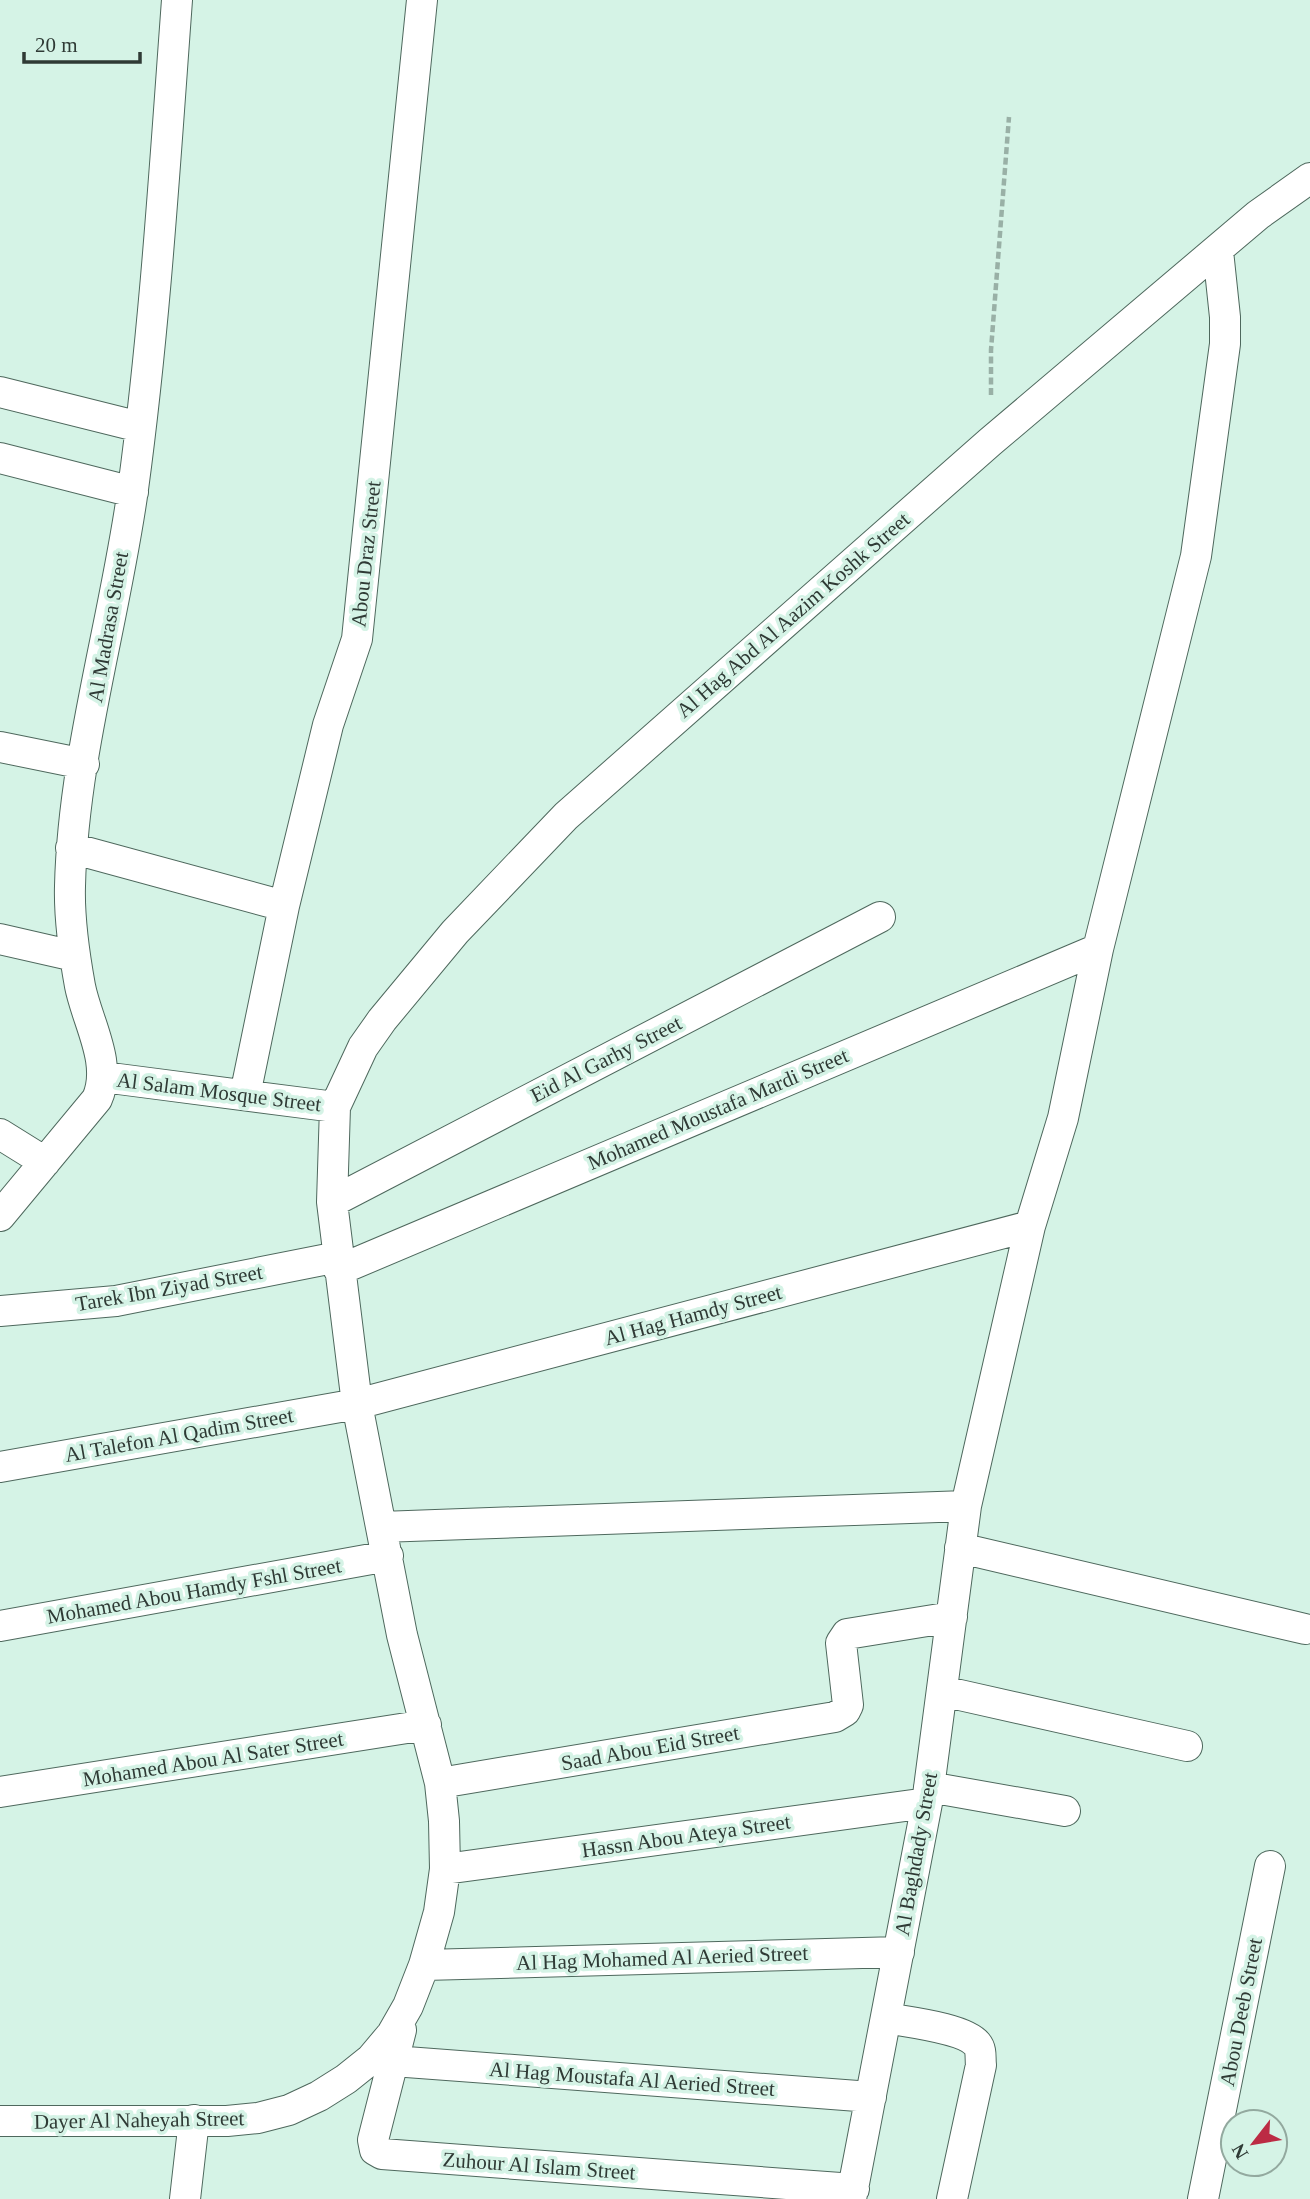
<svg xmlns="http://www.w3.org/2000/svg" width="1310" height="2199" font-family="Georgia,serif">
  <rect width="100%" height="100%" fill="#d5f3e6"/>
  <g fill="none" stroke-linecap="round" stroke-linejoin="round">
    <g stroke="#4e685d" stroke-width="32">
      <path id="minor" d="M0,392L140,427
        M0,458L133,492
        M0,747L84,764
        M71,848L284,906
        M0,939L74,956
        M103,1077L335,1107
        M245,1095L284,906L328,725L357,639L422,0
        M0,1134L45,1162
        M332,1202L880,917
        M0,1216L97,1099C113,1063 87,1022 80,986C74,953 69,920 70,886C73,755 115,620 133,489C155,327 165,163 177,0
        M339,1270L1098,949
        M0,1311L116,1301L338,1257
        M0,1467L357,1404L1030,1226
        M381,1527L966,1506
        M960,1548L1305,1629
        M0,1626L388,1556
        M942,1691L1187,1746
        M440,1783L835,1717L845,1711L848,1705L841,1643L847,1634L952,1617
        M929,1787L1065,1811
        M0,1792L426,1725
        M445,1869L927,1803
        M424,1965L899,1952
        M886,2018C907,2022 964,2028 977,2044C982,2050 980,2058 981,2065L952,2199
        M401,2030L373,2140L375,2150L382,2154L854,2189
        M393,2061L871,2097
        M0,2121H227L258,2118L289,2110L319,2096L346,2079L371,2059L392,2034L408,2006L424,1965L439,1912L445,1869L444,1821L440,1783L402,1635L357,1404L332,1202L335,1107L363,1047L382,1020L455,932L566,816L990,442L1258,215L1310,178
        M185,2199L194,2120
        M851,2199L927,1803L966,1506L1030,1226L1063,1118L1098,949L1196,556L1225,344V317L1218,251
        M1203,2199L1270,1866"/>
    </g>
    <path stroke="#99b0a6" stroke-width="4.5" stroke-dasharray="7 3.5" stroke-linecap="butt" d="M991,395V350L1009,117"/>
    <use href="#minor" stroke="#fff" stroke-width="30"/>
  </g>
  <g text-anchor="middle" dominant-baseline="central" stroke-width="7" stroke-linejoin="round" paint-order="stroke">
    <g font-size="21" fill="#2f3a35" stroke="#d5f3e6">
      <text transform="translate(366 554) rotate(-84)">Abou Draz Street</text>
      <text transform="translate(793 615) rotate(-41)">Al Hag Abd Al Aazim Koshk Street</text>
      <text transform="translate(108 627) rotate(-80)">Al Madrasa Street</text>
      <text transform="translate(606 1059) rotate(-27)">Eid Al Garhy Street</text>
      <text transform="translate(219 1092) rotate(7)">Al Salam Mosque Street</text>
      <text transform="translate(718 1109) rotate(-23)">Mohamed Moustafa Mardi Street</text>
      <text transform="translate(169 1288) rotate(-10)">Tarek Ibn Ziyad Street</text>
      <text transform="translate(693 1315) rotate(-15)">Al Hag Hamdy Street</text>
      <text transform="translate(179 1435) rotate(-10)">Al Talefon Al Qadim Street</text>
      <text transform="translate(194 1591) rotate(-10)">Mohamed Abou Hamdy Fshl Street</text>
      <text transform="translate(650 1748) rotate(-10)">Saad Abou Eid Street</text>
      <text transform="translate(213 1759) rotate(-9)">Mohamed Abou Al Sater Street</text>
      <text transform="translate(686 1836) rotate(-8)">Hassn Abou Ateya Street</text>
      <text transform="translate(916 1854) rotate(-80)">Al Baghdady Street</text>
      <text transform="translate(662 1958) rotate(-2)">Al Hag Mohamed Al Aeried Street</text>
      <text transform="translate(1241 2012) rotate(-79)">Abou Deeb Street</text>
      <text transform="translate(632 2079) rotate(4)">Al Hag Moustafa Al Aeried Street</text>
      <text transform="translate(139 2120) rotate(-1)">Dayer Al Naheyah Street</text>
      <text transform="translate(539 2166) rotate(4)">Zuhour Al Islam Street</text>
    </g>
  </g>
  <g transform="translate(1254 2143) rotate(239)"><circle r="33" fill="#d5f3e6" stroke="#93a99f" stroke-width="2"/>
  <path d="M0-5L12 26L0 18L-12 26Z" fill="#bc2b44"/>
  <text y="-10" font-size="19" font-weight="bold" text-anchor="middle" fill="#2f3a35">N</text>
  </g>
  <path d="M24 52v10h116v-10" fill="none" stroke="#2f3a35" stroke-width="3.5"/>
  <text x="35" y="52" font-size="21" fill="#2f3a35" stroke="#d5f3e6" stroke-width="5" paint-order="stroke">20 m</text>
</svg>
